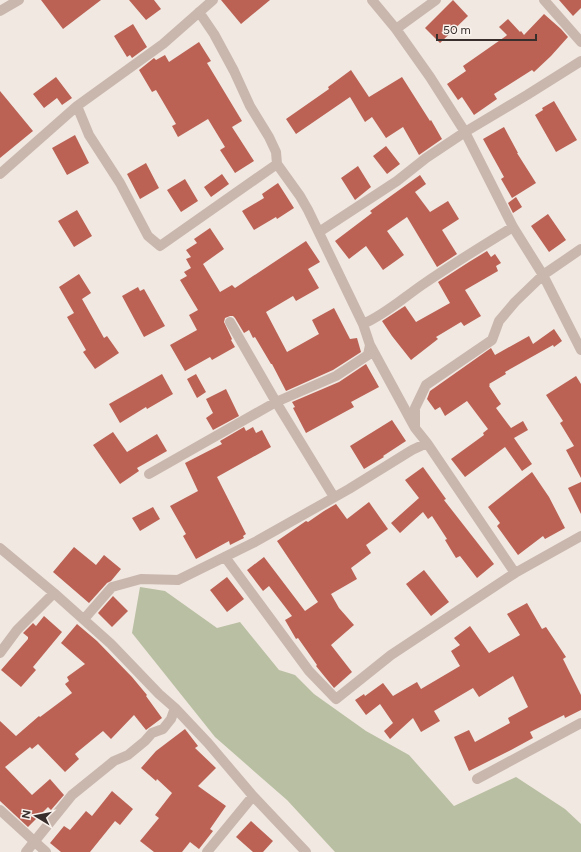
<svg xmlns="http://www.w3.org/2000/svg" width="581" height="852" font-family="Figtree,sans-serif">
  <rect width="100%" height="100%" fill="#f1e8e1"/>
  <path fill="#b9bfa2" d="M140,587L165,591L217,628L240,622L279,670L295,675L314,694L366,731L409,755L454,806L516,777L565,809L581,824V852H335L287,800L215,737L132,633Z"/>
  <path fill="#bb6255" d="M41,0H101L63,29Z
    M129,0H154L161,9L146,20Z
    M221,0H270L241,24Z
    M453,0L468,16L440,43L425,28Z
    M559,0H581V8L573,16Z
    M544,14L561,29L568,37L551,56L534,72L532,70L494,94L497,99L474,115L462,97L458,100L447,84L466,71L463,66L506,36L507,35L499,27L508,19L520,32L521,31L524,35Z
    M133,24L147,47L132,58L130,55L127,57L114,36Z
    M199,42L211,61L207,63L242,121L232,127L254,161L235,173L220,150L225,147L208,119L178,137L172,126L176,124L156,90L152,92L139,70L154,58L156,60L165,55L169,62Z
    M351,70L369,97L402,77L430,121L431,120L442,139L419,155L403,127L386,138L372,117L365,122L350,97L296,134L286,119L329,89L328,87Z
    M56,77L72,98L62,105L57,98L44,108L33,94Z
    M0,91L33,131L0,158Z
    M554,101L577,140L556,152L535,115L543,110L542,108Z
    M504,127L518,153H517L536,183L512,198L501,179L504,177L483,139Z
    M75,135L89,163L67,175L52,148Z
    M386,146L400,164L387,174L373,156Z
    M146,163L159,188L140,199L127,174Z
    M358,166L371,187L355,200L341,178Z
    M222,174L229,184L211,197L204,187Z
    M420,175L426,184L415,192L430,212L448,201L459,219L442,230L457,254L437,267L407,217L387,231L404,255L383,270L366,246L349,259L335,241L372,213L370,211Z
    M185,179L198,201L181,212L167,190Z
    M278,183L294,208L277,219L276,217L254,230L242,211L264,198L262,194Z
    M516,197L522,207L513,213L508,203Z
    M77,210L92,236L74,247L58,221Z
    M548,214L566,240L549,252L531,226Z
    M210,228L224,249L203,264L220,292L232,285L235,288L306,241L320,262L308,269L319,288L296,301L293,296L266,312L287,352L319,334L312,320L334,308L350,339L357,338L361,352L333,370L286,391L272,364H271L255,337L253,338L249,330L244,333L235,318L233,316H230L225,318L224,322L232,339L231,340L235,347L212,360L210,357L185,371L170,345L197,330L189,315L198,310L180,280L187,276L184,272L191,268L186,259L191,257L186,250L197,243L194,239Z
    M487,251L491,257L495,254L501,263L496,266L498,271L465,290L481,316L464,326L461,322L436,337L438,339L411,360L392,336L382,321L405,306L416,322L450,303L438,282L469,262Z
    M79,274L91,293L82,299L104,338L107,336L119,353L95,369L83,352L86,350L67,317L74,313L59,287Z
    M138,287L140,291L144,289L165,326L144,337L122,296Z
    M554,329L562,341L554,347L553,345L505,372L506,374L489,384L490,385L489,386L501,404L496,408L511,428L523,421L528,430L514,438L532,464L522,471L505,447L465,477L451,459L484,435L483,433L488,429L467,401L445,416L440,407L435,410L427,399L430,391L491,348L495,355L529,336L533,344Z
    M366,364L379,387L351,402L354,407L306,433L293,408L295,407L292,402L339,382Z
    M162,374L173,394L147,409L146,407L120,423L109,404Z
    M196,374L206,392L197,398L187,379Z
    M576,376L581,384V478L566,450L574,446L560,423L563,421L546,395Z
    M226,389L239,416L213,430L206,418L213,413L206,399Z
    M392,420L406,441L383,456L384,457L364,469L350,446Z
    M244,427L246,431L253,427L256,433L262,430L271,447L217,477L246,534L243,536L244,538L230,545L229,541L196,559L183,536L186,534L170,506L198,491L185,463L222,444L220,441Z
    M113,432L127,452L157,434L167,451L137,468L139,471L120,484L93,445Z
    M423,467L446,499L444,500L494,564L477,578L460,556L456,558L445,540L447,539L432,516L428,519L423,512L400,533L391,523L419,498L405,480Z
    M532,472L549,497L565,528L545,539L543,536L518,555L497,526L500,523L488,507Z
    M581,482V514L568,488Z
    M369,502L388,529L366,545L371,553L351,568L357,579L331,594L339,608L354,625L331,645L352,672L334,688L316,666L317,665L298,638L296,639L285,620L292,616L269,586L263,591L247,570L264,557L305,611L318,602L277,541L306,521L308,522L324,511L336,504L347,519Z
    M153,507L160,519L140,531L132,518Z
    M74,547L96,565L104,555L121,569L111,581L107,583L89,603L53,572Z
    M424,570L449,602L431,616L406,584Z
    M227,577L244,599L227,612L210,590Z
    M113,596L128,611L112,627L98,613Z
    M527,603L542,629L546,627L566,657L563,659L581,695V710L565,718L564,715L530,732L533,738L511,750L469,771L454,737L469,730L475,742L510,723L508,718L528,707L513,676L479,697L473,688L434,711L440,721L421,732L413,718L390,739L384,731L393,723L380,704L366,715L355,700L364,694L365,696L383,683L393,696L417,682L421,689L460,666L451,651L460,645L454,638L470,626L489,653L520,635L507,614Z
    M44,616L62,632L33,667L36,670L21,687L1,670L28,639V637L23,633L33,623L36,626Z
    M77,624L97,641L132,677L147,695L146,696L162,718L146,730L134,715L111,739L103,731L75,754L79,759L65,772L38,744L32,749L30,747L5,767L32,795L50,779L64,795L51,810L48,807L28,827L0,801V721L16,736L39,716L40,717L72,693L65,684L69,681L67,677L85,664L61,643Z
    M185,729L198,746L195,748L216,768L198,786L226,806L210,829L213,831L199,849L190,842L182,852H154L140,841L159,818L155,815L172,793L157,779L156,781L141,768L156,751Z
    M112,791L133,809L120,825L115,821L90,852H61L50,843L64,826L70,830L86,811L92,816Z
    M251,821L273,841L263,852H253L236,837Z"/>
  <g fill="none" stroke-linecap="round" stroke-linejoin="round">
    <path stroke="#c9b7ae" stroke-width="10" d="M372,0L396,29L430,77L465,132L513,227L543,275L581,350
      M544,0L581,42
      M0,11L19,0
      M396,29L436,0
      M77,106L89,135L120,183L148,236L160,246L277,164
      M0,174L77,106L163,44L213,0
      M319,232L397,181L426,158L465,132L527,95L581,61
      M230,322L276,402L334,497
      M363,324C384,315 402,299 422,285C451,265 482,246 513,227
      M370,345L414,426
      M149,474L276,402L336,376L368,355L370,345L363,324L308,210L300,196L277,164L276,152L269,137L250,106L234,71L214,34L199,12
      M0,548L54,593L111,644L159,694L175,708L171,719L163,729L152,733L145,741L128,755L114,761L72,795L26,852
      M225,557L309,671L336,699L391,655L515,573L581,536
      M515,573L427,443L415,428V408L426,385L492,340L499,321L515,302L543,275L581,249
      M84,619L112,587L141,579L178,580L255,542L349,489L412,450L427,443
      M0,653L17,630L54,593
      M175,708L208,743L253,796L306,852
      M477,779L581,723
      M0,810L46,852
      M207,852L253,796"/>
  </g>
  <g transform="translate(36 816) rotate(280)" stroke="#f9f2ed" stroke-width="3" paint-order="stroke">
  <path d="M0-3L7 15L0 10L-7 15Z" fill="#382e2b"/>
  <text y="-6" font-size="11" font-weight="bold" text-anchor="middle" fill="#382e2b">N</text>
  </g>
  <path d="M437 34v6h99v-6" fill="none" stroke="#382e2b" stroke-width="2"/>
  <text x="443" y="34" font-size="12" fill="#382e2b" stroke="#f9f2ed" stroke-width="3" paint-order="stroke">50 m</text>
</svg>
